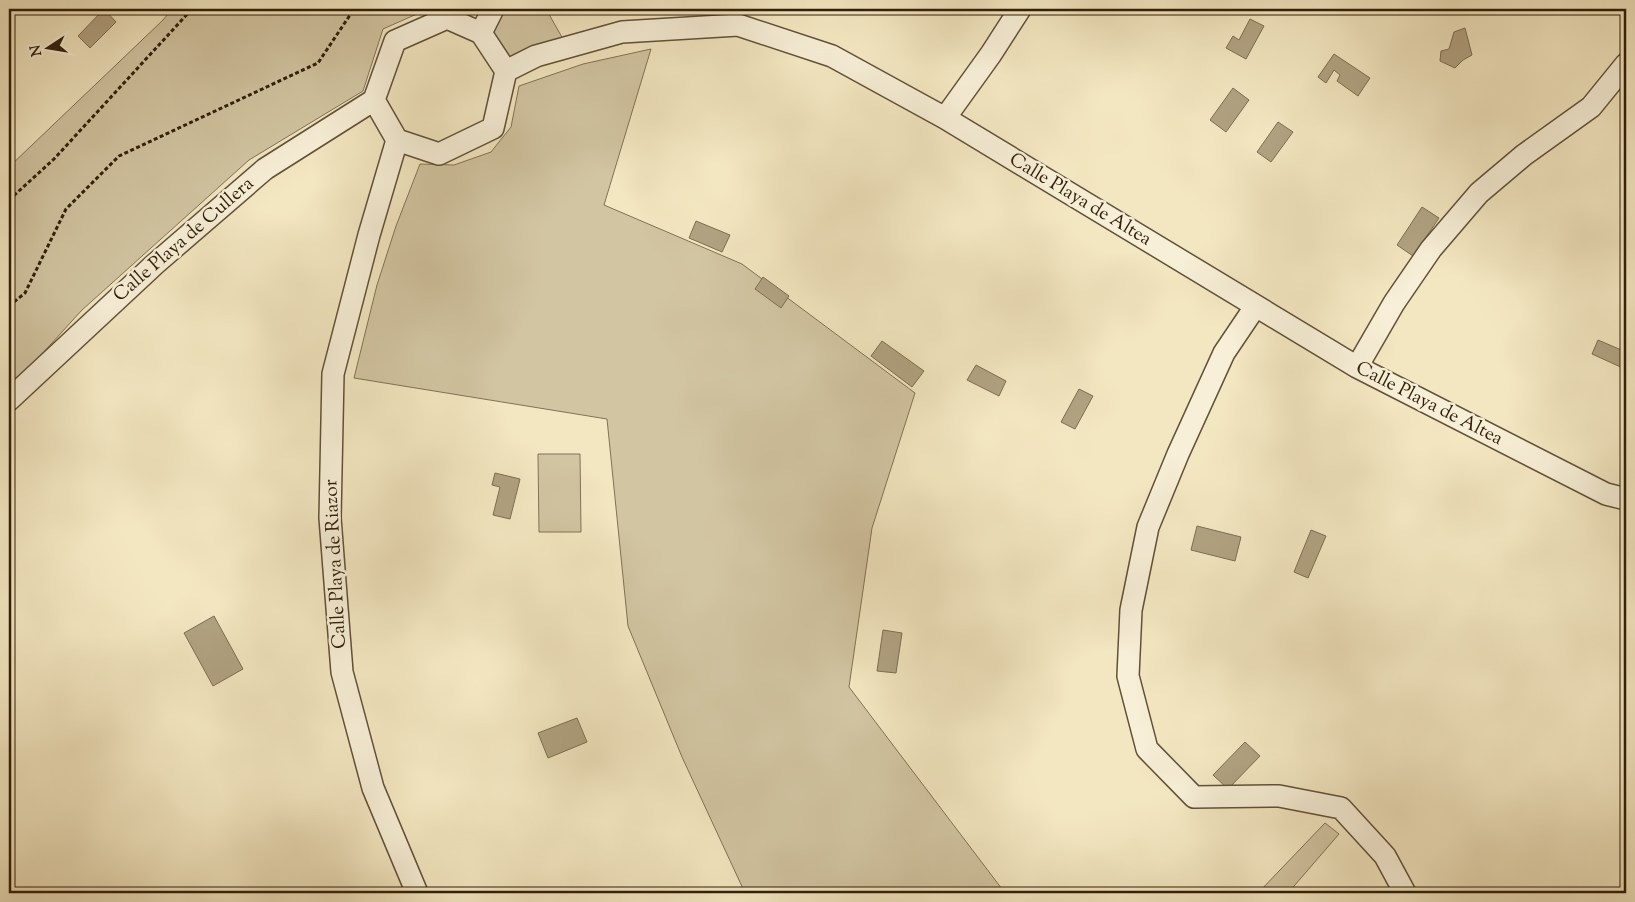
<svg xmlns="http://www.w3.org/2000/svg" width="1635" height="902" font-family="'Sorts Mill Goudy',serif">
  <rect width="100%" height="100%" fill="#f3e7c1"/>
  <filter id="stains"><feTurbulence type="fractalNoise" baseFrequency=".004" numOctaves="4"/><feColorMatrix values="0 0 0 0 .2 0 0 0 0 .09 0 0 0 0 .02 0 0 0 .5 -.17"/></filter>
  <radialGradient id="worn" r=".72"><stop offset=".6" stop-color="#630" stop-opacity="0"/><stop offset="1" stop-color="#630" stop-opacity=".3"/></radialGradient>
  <path fill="#d2c5a2" stroke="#817256" d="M172,9H428L383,29L363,91L249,160L82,310L9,390V167L163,20Z
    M500,9H546L563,39L508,60L488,32Z
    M651,49L604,205L742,264L915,393L872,528L849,687L1005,893H745L682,757L628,626L607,419L354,378L377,285L396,226L420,164L454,165L491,152L511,127L519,86L583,64Z
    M538,454H580L581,532H539Z
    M1325,823L1339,834L1288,893H1258Z"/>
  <path fill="#b1a382" stroke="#7d6e52" d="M104,9L116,22L90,48L78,36Z
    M1250,19L1264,26L1246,59L1226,48L1233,36L1239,40Z
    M1465,28L1472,55L1463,60L1455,68L1440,61L1441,51L1449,49L1454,32Z
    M1334,54L1370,78L1358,96L1337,81L1340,75L1334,70L1326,83L1318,77Z
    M1233,88L1249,100L1226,132L1210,120Z
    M1278,122L1293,132L1271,162L1257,152Z
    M1422,207L1439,218L1413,256L1397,245Z
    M696,221L730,235L722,252L689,238Z
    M763,277L789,296L781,308L755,289Z
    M1598,340L1626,352L1625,369L1592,354Z
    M882,341L924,371L912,387L871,356Z
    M976,365L1006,381L999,396L967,380Z
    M1079,389L1093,396L1075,429L1061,422Z
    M495,473L520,479L510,519L493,515L500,487L492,485Z
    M1197,526L1241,537L1235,561L1191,550Z
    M1311,530L1326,536L1308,578L1294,572Z
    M214,616L243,669L213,686L184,633Z
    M883,630L902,633L896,673L877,671Z
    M577,718L587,742L548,758L538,733Z
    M1245,742L1260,756L1228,789L1213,775Z"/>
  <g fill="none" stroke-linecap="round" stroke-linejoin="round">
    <g stroke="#615137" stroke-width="24">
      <path id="street" d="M447,18L481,33L506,71L493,128L439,154L397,140L374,100L395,41Z
        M481,33L493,9
        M506,71L536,56L622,32L738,25L832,56L945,118L1357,367L1606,494L1626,499
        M945,118L991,54L1020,9
        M397,140L369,235L333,374L330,518L342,672L373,788L417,893
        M1255,307L1224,353L1178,454L1148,527L1131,610L1128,676L1147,749L1194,797L1279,796L1341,808L1385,856L1405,893
        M1357,367L1394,303L1431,249L1479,193L1524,155L1591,107L1626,64
        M9,400L155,264L265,169L374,100"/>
    </g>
    <path stroke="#301f09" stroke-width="3" stroke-dasharray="4 2.5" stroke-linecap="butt" d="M9,200L54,159L192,9
      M9,306L25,293L66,209L119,156L318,63L354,9"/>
    <use href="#street" stroke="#f7efd7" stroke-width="21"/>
  </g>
  <g text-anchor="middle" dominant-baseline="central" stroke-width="5" stroke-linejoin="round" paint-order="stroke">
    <g font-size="19" fill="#301f09" stroke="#f7efd7">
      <text transform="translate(1080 200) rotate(31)">Calle Playa de Altea</text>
      <text transform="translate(184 240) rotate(-41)">Calle Playa de Cullera</text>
      <text transform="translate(1429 404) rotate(27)">Calle Playa de Altea</text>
      <text transform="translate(336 564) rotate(-93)">Calle Playa de Riazor</text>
    </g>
  </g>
  <rect width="1635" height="902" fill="none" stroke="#f3e7c1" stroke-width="30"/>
  <rect x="10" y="10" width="1615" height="882" fill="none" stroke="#301f09" stroke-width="2.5"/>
  <rect x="15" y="15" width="1605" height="872" fill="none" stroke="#301f09"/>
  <g transform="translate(48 48) rotate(258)" stroke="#f7efd7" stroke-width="4" paint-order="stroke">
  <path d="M0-4L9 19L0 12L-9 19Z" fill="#301f09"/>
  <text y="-8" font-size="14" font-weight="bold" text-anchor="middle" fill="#301f09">N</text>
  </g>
  <rect width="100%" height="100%" filter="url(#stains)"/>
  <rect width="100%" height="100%" fill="url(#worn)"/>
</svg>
